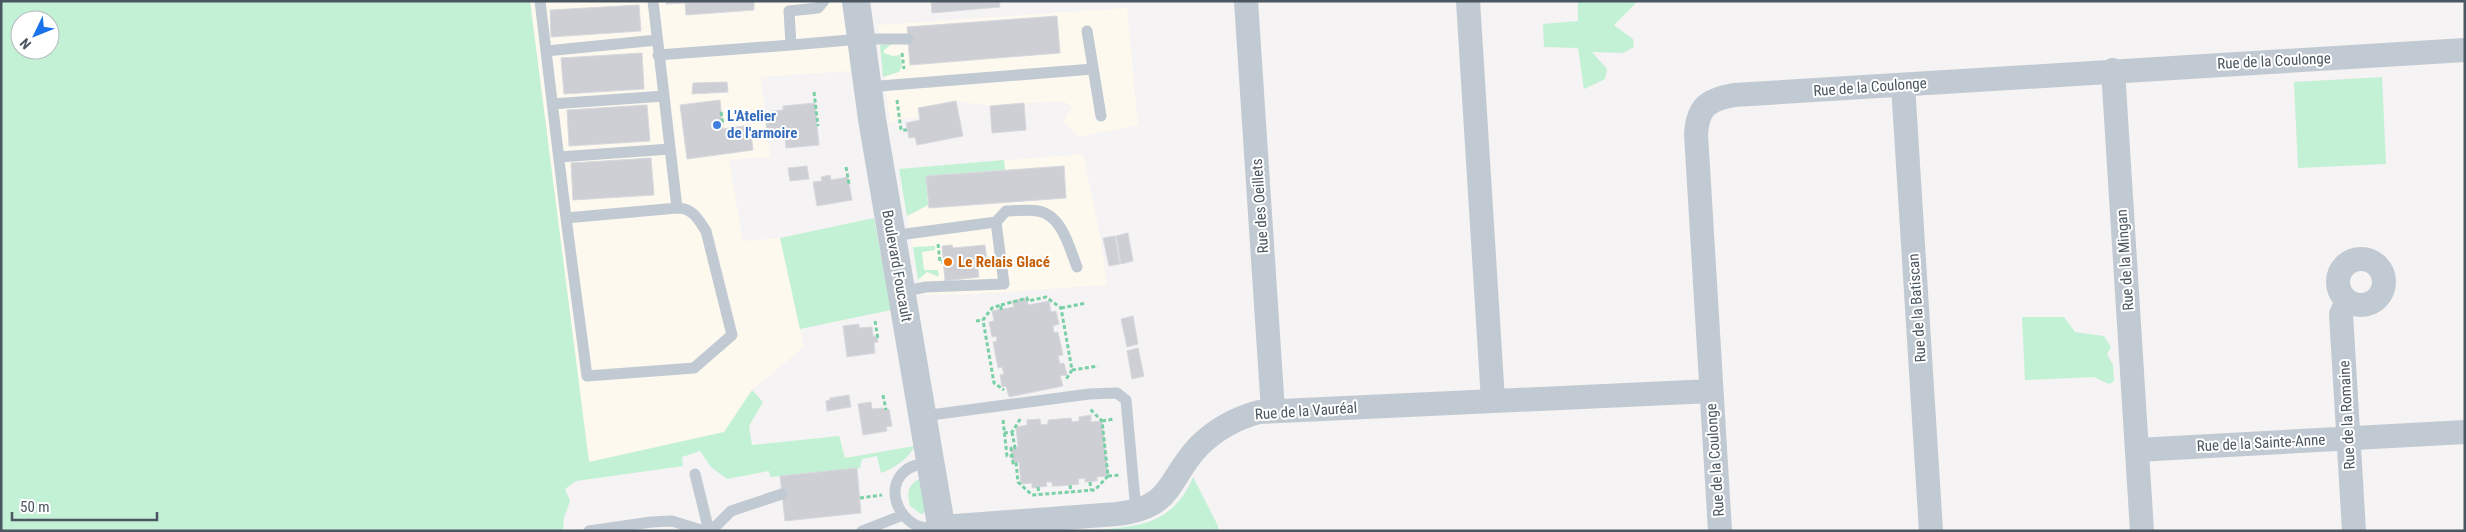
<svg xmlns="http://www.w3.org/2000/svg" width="2466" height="532" font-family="'Roboto Condensed',sans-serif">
  <rect width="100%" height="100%" fill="#f5f3f3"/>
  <path fill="#fdf9ef" d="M530,1H843L851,71L761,77L770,157L729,160L743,241L780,238L804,347L752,390L724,432L589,462Z
    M1127,8L1138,125L1080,137L1063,123L1072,107L1063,101L990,106L956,101L918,108L919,116L890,122L878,25Z
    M1083,154L1100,235L1107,285L977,294L921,295L899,169Z"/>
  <path fill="#c3f1d5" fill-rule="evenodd" d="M1,1H530L589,462L724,432L752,390L763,402L749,426L752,445L839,436L845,458L915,446C907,460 896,467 881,473L877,456L862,459L860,468L770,477L769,471L727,479L711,467L700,451L682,457L683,466L576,481L565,489L570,501L564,518L563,531H1ZM20,20H50V50H20Z
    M1578,1H1638L1614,25L1633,39L1634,47L1623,53L1592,52L1607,69L1605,79L1584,89L1578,48L1544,47L1543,24L1578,21Z
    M892,44L884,50V53L893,56L900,55L902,66L899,72L883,77L880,45Z
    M2382,77L2386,164L2298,168L2294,82Z
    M1004,160L1005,170L926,176L928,205L907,216L899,169Z
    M874,218L891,310L800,329L780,238Z
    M935,246V250L922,252L924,270H938L939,277L927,272L918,280L913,247Z
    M2022,317H2064L2075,332L2104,336L2111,347L2107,354L2113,365L2114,381L2109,384L2094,377L2025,380Z
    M1193,477L1218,526V531H1085C1134,526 1171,529 1193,477Z
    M920,479L926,512L921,514L910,506C907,494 907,484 920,479Z"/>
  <path fill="#cdcfd5" stroke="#d7d9de" d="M666,1H754V10L686,15L685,3L666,4Z
    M931,1H999L1000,7L932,13Z
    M639,5L641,31L551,37L550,10Z
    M1057,16L1060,53L910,65L907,27Z
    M642,53L644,89L564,94L561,58Z
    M727,82L728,92L692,94L693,83Z
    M720,100L723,129L750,125L753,150L687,159L680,105Z
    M956,101L963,136L917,145L915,137L909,138L906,123L920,120L918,108Z
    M815,103L819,145L786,148L785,132L767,133L765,112L783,110V106Z
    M1024,103L1026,130L992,133L990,106Z
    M647,105L650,141L569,146L567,110Z
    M651,158L654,195L573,200L571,163Z
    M807,166L809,179L790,181L788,168Z
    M1064,166L1066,198L929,208L926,176Z
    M830,175L831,180L848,177L852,200L817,206L813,182L822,181L821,177Z
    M1128,233L1133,261L1121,264L1116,236Z
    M1115,236L1120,264L1109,266L1103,238Z
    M952,245L953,248L985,245L987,262L977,263L979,277L945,281L942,246Z
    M1027,298L1028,305L1049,301L1051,312L1056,311L1059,324L1053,326L1054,333L1058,332L1063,355L1058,356L1060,364L1064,363L1067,375L1060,376L1063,386L1009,397L1006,386L1002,387L1000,375L1004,374L1002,367L998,368L993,342L997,341L996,336L992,337L989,322L994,321L992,311L1014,307L1012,301Z
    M1133,316L1138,344L1127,347L1121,319Z
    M859,324V328L872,327L873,336H877L878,342L874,343L875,353L847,357L843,326Z
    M1138,348L1144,376L1132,379L1127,351Z
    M849,395L851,407L827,411L826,401L830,400V398Z
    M871,402L872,409L883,408L884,410L889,409L892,426L886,427L887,431L863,435L858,404Z
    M1091,415V422L1102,421L1108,476L1097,477V481L1085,482V478L1078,479L1079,484L1059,486H1052V482H1046L1047,486L1032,488V483L1021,484L1019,462L1013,463L1012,456L1011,448L1018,447L1016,427L1027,425V420L1040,419L1041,425L1048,424V420L1071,418L1072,422L1079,421V417Z
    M857,468L861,513L785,521L780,476Z"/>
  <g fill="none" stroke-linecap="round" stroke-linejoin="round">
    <path stroke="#7ad0a6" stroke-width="3" stroke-dasharray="4 2.5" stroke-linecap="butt" d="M902,53L904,69
      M814,92L818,126
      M897,100L901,130H907
      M721,112L723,125
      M846,167L849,184
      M938,244L940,262H943
      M1001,305L1027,298L1028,301L1046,297L1061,308L1072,370L1065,381
      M1061,308L1086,303
      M1001,310V305L992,308L983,320L994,383L1004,390
      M875,321L878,339
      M976,321L983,320
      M1072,370L1098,366
      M883,395L886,410
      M1003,420L1007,456H1012
      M1102,421L1114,419
      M1012,432L1015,448H1011L1013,463L1016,462L1018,482L1032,495L1095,490L1108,476L1102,421L1090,409
      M1004,433L1012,432L1021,418
      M1108,476L1120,475
      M1090,482L1091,490
      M1070,485L1071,492
      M1038,487L1039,494
      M860,498L882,495"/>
    <path stroke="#c1cad2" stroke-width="11" d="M540,1L566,218L677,208L653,1
      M824,1L818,8L789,11L791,45L861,39H908
      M1087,31L1101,116
      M546,51L657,40
      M658,55L791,45
      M867,87L1093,69
      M552,104L664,96
      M559,157L670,149
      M566,218L587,376L694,368L732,335L706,231C698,219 693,208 677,208
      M996,222L1006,211C1016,211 1028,209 1038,211C1062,215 1069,247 1077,267
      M891,236L996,222L1004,284L926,287L901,292
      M923,416L1089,394L1117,393L1126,400L1136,511
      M931,462C922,464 911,465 905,471C885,488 898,518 918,526C926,529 934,528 942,527
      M695,474L709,531
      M589,531L651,522L672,521L704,531
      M711,531L731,511L782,494
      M862,531L903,515"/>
    <path stroke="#c1cad2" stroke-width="24" d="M1246,1L1273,411
      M1468,1L1493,401
      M2113,70L2142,531
      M1903,85L1931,531
      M2338 282a23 23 0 1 1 46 0a23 23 0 1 1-46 0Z
      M2347,301L2341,314L2354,531
      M2137,450L2465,432
      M942,527L1117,514C1175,507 1167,479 1199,446C1215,430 1237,418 1259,412L1711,391
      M1720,531L1696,134C1698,106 1708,100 1734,95L2465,50"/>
    <path stroke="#c1cad2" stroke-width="28" d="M856,1L872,119L942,531"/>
  </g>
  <circle fill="#3f7fe0" stroke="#fff" stroke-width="2" cx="717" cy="125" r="5"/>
  <circle fill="#e8710a" stroke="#fff" stroke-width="2" cx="948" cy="262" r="5"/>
  <g text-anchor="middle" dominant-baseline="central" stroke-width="4" stroke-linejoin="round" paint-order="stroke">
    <g font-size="15" fill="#4a5661" stroke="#fff">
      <text transform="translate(2274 61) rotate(-3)">Rue de la Coulonge</text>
      <text transform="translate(1870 87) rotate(-4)">Rue de la Coulonge</text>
      <text transform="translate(1260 206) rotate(-94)">Rue des Oeillets</text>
      <text transform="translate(2125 260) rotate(-94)">Rue de la Mingan</text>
      <text transform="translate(897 266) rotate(80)">Boulevard Foucault</text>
      <text transform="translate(1917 308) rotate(-94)">Rue de la Batiscan</text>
      <text transform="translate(1306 411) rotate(-4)">Rue de la Vauréal</text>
      <text transform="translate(2347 415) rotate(-93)">Rue de la Romaine</text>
      <text transform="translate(2261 443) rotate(-3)">Rue de la Sainte-Anne</text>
      <text transform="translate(1715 460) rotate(-94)">Rue de la Coulonge</text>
    </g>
    <g font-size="15" font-weight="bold" fill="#366cbe" stroke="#fff" text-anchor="start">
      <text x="727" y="116">L'Atelier<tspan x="727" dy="17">de l'armoire</tspan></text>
    </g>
    <g font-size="15" font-weight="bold" fill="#c56008" stroke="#fff" text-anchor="start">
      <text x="958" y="262">Le Relais Glacé</text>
    </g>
  </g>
  <rect width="2466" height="532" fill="none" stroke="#4a5661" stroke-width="5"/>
  <g transform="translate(35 35) rotate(227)"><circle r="24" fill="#ffffff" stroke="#b7bbc0"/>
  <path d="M0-4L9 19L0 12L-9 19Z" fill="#1a73e8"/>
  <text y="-8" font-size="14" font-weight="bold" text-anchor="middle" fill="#4a5661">N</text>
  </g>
  <path d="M12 512v8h145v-8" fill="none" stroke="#4a5661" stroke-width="2.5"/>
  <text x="20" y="512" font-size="15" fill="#4a5661" stroke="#ffffff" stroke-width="4" paint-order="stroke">50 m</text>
</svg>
